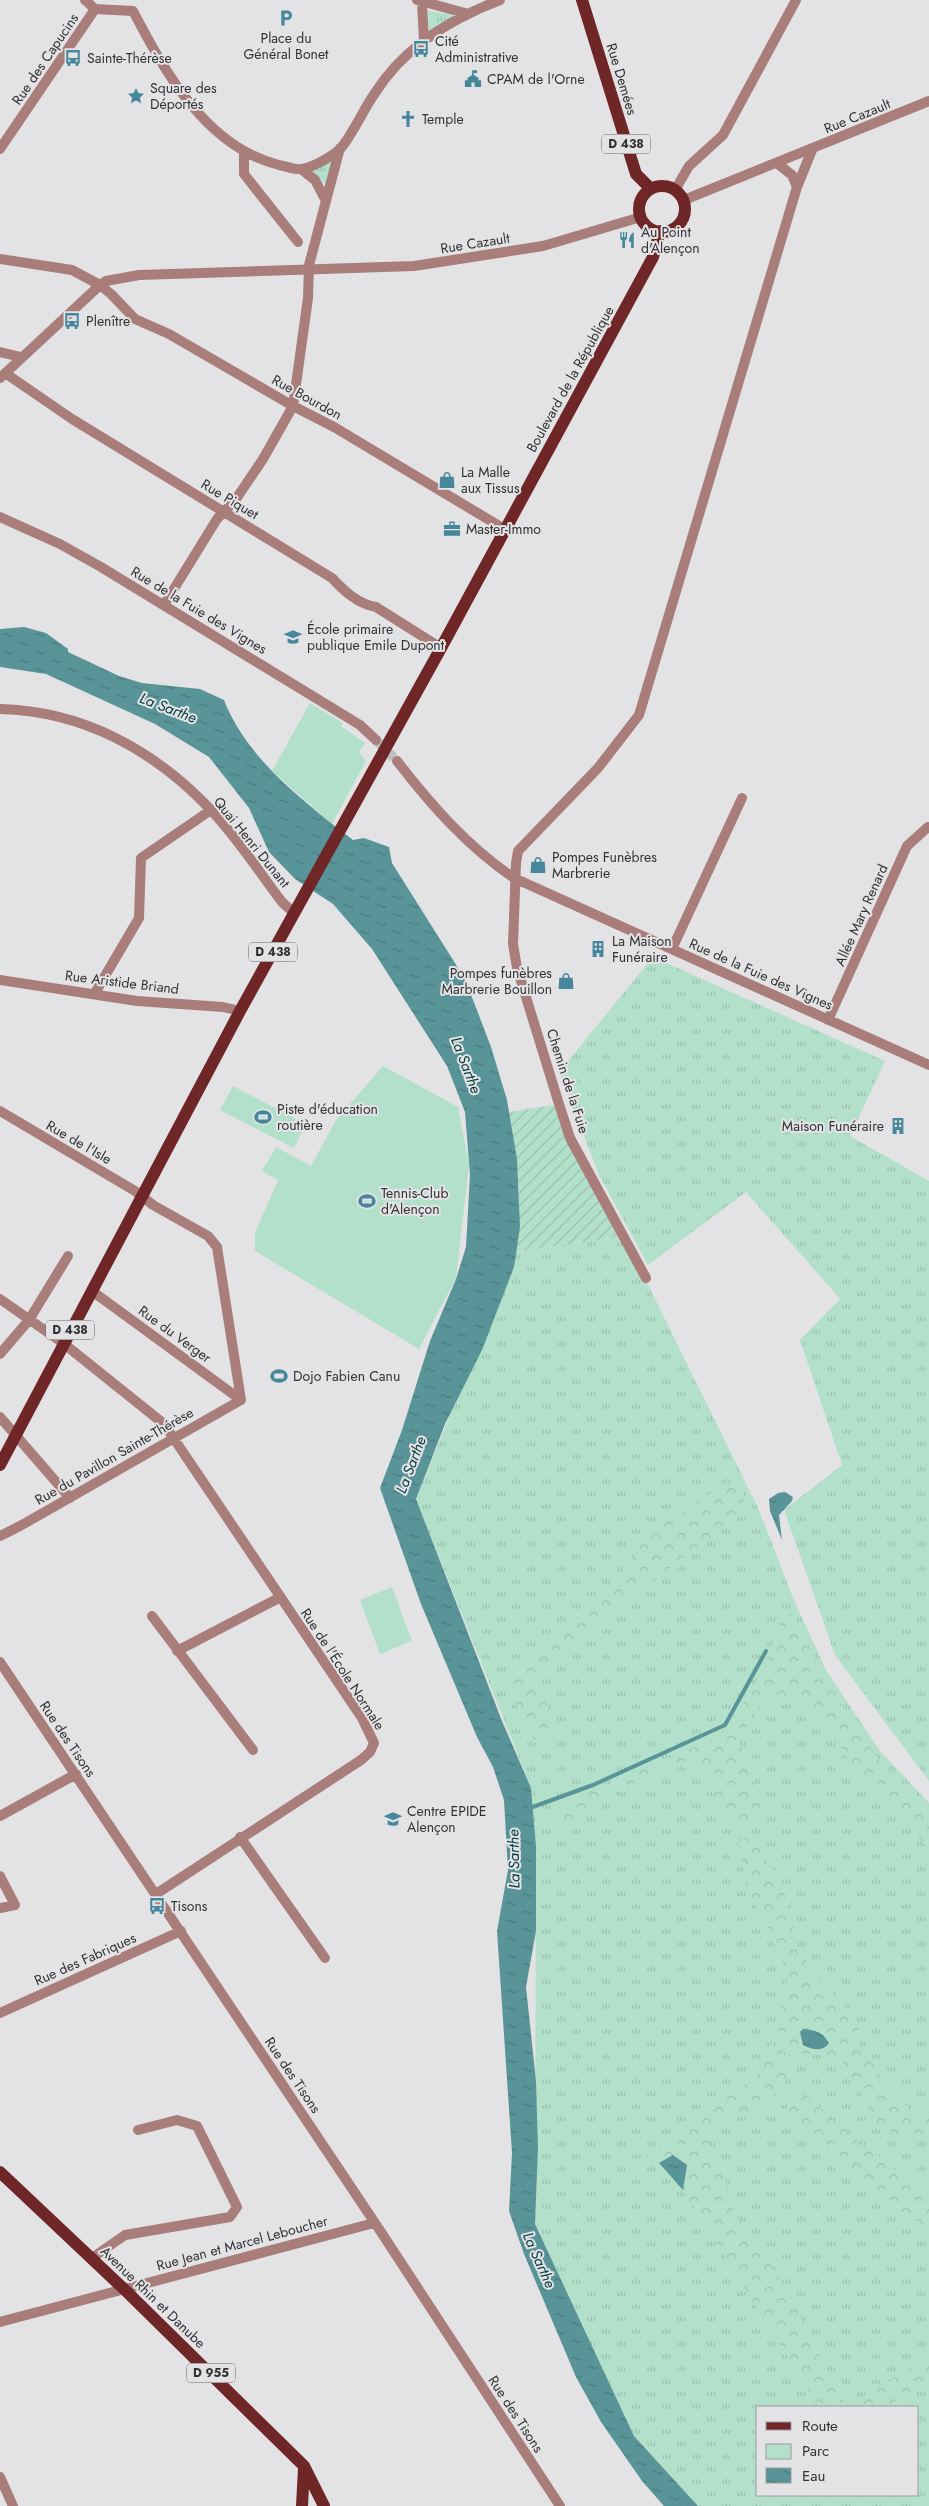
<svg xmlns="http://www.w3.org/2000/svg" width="929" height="2506" font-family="Jost,sans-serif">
  <defs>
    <pattern id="grass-tufts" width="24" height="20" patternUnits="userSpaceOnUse" patternTransform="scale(1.25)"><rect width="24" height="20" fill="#b2e0ca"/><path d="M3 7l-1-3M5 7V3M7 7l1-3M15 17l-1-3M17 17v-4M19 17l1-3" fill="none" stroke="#9ac1ae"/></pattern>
    <pattern id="forest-crowns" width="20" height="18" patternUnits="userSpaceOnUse" patternTransform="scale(1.25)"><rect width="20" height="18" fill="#b2e0ca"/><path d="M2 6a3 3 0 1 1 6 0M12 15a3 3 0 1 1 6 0" fill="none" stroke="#9ac1ae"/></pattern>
    <pattern id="garden-furrows" width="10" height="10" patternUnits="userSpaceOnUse" patternTransform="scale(1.25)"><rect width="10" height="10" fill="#b2e0ca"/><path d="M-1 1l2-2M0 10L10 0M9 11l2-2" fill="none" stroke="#9ac1ae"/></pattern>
    <pattern id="water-ripples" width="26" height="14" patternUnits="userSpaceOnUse" patternTransform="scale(1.25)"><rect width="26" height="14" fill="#599498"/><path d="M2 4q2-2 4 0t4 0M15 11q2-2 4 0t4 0" fill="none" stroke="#4a797d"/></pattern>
  </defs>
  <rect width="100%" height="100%" fill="#e3e3e6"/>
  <path fill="url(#grass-tufts)" fill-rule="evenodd" d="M428,11L458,15L429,32Z
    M335,157L327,185L308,169Z
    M653,957L885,1061L850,1136L929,1181V1781L835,1655L784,1510L842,1465L800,1340L840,1299L746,1192L648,1265L599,1175L559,1072Z
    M624,1236L759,1510L793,1598L826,1670L880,1751L929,1803V2506H698L634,2436L535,2224L536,1846L531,1788L416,1499L516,1252ZM758,2407H918V2495H758Z"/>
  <path fill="url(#forest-crowns)" d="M727,1482L742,1490L744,1502L741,1514L546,1663C544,1668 541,1674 540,1679C537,1694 553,1714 557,1729L551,1740L536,1743L511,1694L508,1674L619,1575L643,1538Z
    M787,1611L796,1617L822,1676L877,1757L929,1817V1849L848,1759L819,1712L802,1702L773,1698L762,1703L741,1735L740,1745L760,1795L762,1809L747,1822L729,1820L718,1802L703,1764L690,1759L597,1803L566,1824L552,1817L560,1806L719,1736L725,1731L762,1672L782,1616Z
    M755,1837L766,1861L781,1879L797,1945L815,1977L848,2009L858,2027L859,2047L888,2084L913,2113L926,2117L929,2114V2138L926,2141L902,2140L877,2123L840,2056L798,2053L776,2029L787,1979L783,1962L745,1882L742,1858L737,1839Z
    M771,2043L792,2058L785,2082L758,2113L724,2120L713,2133L709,2148C722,2172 731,2186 733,2214L748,2229L782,2282L847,2406L929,2356V2381L885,2407H819L683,2190L687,2165L673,2155L659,2163L646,2155L658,2144L756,2077L767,2061Z
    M800,2090L855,2139L929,2195V2229L901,2211L787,2111V2098Z"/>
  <path fill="#b2e0ca" d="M310,703L343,723L341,726L365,743L359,752L366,761L332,824L272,771Z
    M383,1066L458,1107L469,1165L456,1278L419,1349L255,1251V1233L278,1180L262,1171L276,1147L311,1166L336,1120Z
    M233,1086L306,1124L294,1148L220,1110Z
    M392,1587L412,1641L380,1654L360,1600Z"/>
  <path fill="url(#garden-furrows)" d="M559,1104L624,1236L516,1252C523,1205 517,1159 509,1112Z"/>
  <path fill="url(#water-ripples)" d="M24,627L46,633L68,649V652L119,676L142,683L200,689L224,700C247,759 304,802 353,840L364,838L389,847L392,863L465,979L491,1047L507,1100L517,1159L520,1227L514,1267L482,1350L445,1424L416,1499L502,1721L531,1788L536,1846V1931L526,1987L536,2081L538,2147L535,2224L634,2436L698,2506H664L642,2481L601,2422L576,2377L524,2254L509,2211L512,2153L497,1931L508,1870L504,1800L493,1767L477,1737L421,1604L380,1488L402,1430L430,1341L456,1279L466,1247L470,1175L465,1112L447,1066L372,949L333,904L295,879L269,852L249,808L209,757L155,724L46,674L0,667V629Z
    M785,1492L793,1497L792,1501L779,1515L782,1540L770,1511L769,1499L778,1493Z
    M803,2029C815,2030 823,2032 829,2043C823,2052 812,2050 803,2045L800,2032Z
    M673,2155L687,2165L683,2190L659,2163Z"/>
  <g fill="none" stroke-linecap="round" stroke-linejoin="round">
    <path stroke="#599498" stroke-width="4" d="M530,1808L593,1785L725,1725L766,1651"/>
    <path stroke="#c0c0c2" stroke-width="10" stroke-dasharray="10 5" stroke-linecap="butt" d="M376,740L397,761"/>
    <path stroke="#a97d7a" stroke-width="10" d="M85,0L95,9
      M417,0L465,13
      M422,3L424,40
      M95,9L133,11
      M133,11C165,72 206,147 279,165C285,166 295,170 301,169C312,168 333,156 341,148C354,132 363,110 375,93C404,47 450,19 500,0
      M0,149L95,9
      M244,151V174L298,242
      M778,164L792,175L797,187
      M301,169L315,180L326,201
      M675,190L689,166L723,135L796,0
      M0,352L21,357
      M5,373L72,419L332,578C344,591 358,604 376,607L441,648
      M0,378L100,285L111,294L135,319L169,334L293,406L334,427L506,530
      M0,517L60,544L101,567L360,725L376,740
      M164,605L217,519L236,499L263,459L293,406L308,298L309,265L340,148
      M0,709C83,711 154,750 210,809C237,837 259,872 282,902L294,913
      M397,761C431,805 468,847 514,878L929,1065
      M672,949L742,798
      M95,993L139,918L141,858L211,810
      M828,1020L907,846L928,827
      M0,1111L135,1191L153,1205L208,1236L217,1247L241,1400
      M646,1278L570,1138L559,1104L517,968L513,944L516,863L518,851L598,768L639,715L797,187L812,150
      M92,1291L241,1400
      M0,1299L63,1343L164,1424L362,1718L374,1743L370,1752L361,1760L156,1894
      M0,1354L29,1320L68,1256
      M0,1417L70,1498
      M0,1536L20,1526L241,1400
      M152,1616L253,1750
      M177,1651L279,1598
      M0,1662L381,2232L560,2506
      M0,1816L76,1774
      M240,1837L325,1958
      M0,1876L15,1905L0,1908
      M0,2013L181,1931
      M92,2258L125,2235L230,2217L237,2207L197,2126L177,2120L138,2130
      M0,2322L374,2223
      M0,2477L13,2506"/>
    <path stroke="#a97d7a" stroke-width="10" d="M684,200L929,101
      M0,259L72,270L100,285L106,281L139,275L414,266L543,246L641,217
      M0,980L137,1001L223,1007L240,1011"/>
    <path stroke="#6f2626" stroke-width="12" d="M582,0L636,174L651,189
      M639 209a23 23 0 1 1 46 0a23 23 0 1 1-46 0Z
      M0,1465L240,1011L441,648L653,257L660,231
      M0,2172L125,2290L304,2466L324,2506
      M302,2506L304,2468"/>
  </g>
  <defs>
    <g id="parking-bare" transform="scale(1.35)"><path d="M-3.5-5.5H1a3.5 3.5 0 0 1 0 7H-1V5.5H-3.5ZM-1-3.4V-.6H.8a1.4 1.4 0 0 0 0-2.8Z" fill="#47879b" stroke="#e3e3e6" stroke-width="2.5" paint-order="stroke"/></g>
    <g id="bus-bare" transform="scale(1.35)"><path d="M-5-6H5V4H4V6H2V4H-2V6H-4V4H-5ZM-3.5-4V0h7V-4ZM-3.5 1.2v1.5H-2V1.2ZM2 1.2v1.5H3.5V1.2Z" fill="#47879b" stroke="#e3e3e6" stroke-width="2.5" paint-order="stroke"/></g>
    <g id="civic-bare" transform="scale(1.35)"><path d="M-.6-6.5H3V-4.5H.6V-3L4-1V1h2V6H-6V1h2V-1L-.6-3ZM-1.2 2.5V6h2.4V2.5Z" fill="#47879b" stroke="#e3e3e6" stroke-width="2.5" paint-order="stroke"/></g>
    <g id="sight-bare" transform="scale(1.35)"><path d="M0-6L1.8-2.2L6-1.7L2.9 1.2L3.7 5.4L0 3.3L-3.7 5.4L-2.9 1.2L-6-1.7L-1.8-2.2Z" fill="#47879b" stroke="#e3e3e6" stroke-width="2.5" paint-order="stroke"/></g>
    <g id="church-bare" transform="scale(1.35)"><path d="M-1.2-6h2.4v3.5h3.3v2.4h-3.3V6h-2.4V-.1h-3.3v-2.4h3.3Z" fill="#47879b" stroke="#e3e3e6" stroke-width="2.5" paint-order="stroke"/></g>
    <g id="restaurant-bare" transform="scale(1.35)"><path d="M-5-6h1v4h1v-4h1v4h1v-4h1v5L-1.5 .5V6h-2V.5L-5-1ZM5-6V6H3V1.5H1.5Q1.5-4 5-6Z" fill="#47879b" stroke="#e3e3e6" stroke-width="2.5" paint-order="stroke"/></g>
    <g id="shop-bare" transform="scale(1.35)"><path d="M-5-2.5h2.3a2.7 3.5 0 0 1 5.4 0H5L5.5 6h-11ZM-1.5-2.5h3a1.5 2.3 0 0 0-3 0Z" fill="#47879b" stroke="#e3e3e6" stroke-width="2.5" paint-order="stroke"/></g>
    <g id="office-bare" transform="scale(1.35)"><path d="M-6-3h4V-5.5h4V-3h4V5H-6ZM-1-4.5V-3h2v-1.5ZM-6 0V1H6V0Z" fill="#47879b" stroke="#e3e3e6" stroke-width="2.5" paint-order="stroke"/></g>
    <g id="school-bare" transform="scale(1.35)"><path d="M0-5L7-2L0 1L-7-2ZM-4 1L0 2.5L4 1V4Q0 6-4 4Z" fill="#47879b" stroke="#e3e3e6" stroke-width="2.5" paint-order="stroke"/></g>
    <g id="building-bare" transform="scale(1.35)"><path d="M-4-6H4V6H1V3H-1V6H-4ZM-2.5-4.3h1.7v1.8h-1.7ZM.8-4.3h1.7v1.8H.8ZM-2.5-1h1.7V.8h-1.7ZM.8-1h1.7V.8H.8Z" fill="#47879b" stroke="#e3e3e6" stroke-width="2.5" paint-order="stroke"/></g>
    <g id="stadium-bare" transform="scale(1.35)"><path d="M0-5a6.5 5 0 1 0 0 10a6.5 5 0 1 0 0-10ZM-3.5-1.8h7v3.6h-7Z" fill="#47879b" stroke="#e3e3e6" stroke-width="2.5" paint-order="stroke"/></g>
    <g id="university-bare" transform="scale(1.35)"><path d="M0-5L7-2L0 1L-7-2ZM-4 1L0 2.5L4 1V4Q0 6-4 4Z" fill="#47879b" stroke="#e3e3e6" stroke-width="2.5" paint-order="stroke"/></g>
  </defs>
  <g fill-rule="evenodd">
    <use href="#parking-bare" x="286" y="18"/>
    <use href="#bus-bare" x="421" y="49"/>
    <use href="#bus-bare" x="73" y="58"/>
    <use href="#civic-bare" x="473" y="79"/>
    <use href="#sight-bare" x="136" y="96"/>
    <use href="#church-bare" x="408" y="119"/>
    <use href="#restaurant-bare" x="627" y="240"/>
    <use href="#bus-bare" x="72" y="321"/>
    <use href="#shop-bare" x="447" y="480"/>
    <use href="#office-bare" x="452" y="529"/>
    <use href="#school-bare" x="293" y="637"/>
    <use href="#shop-bare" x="538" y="865"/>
    <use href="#building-bare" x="598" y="949"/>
    <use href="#shop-bare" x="566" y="981"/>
    <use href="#stadium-bare" x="263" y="1117"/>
    <use href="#building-bare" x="898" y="1126"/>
    <use href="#stadium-bare" x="367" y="1201"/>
    <use href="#stadium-bare" x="279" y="1376"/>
    <use href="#university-bare" x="393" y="1819"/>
    <use href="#bus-bare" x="157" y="1906"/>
  </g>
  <g text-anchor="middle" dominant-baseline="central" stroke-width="4" stroke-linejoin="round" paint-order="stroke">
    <g fill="#e3e3e6" stroke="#676769" stroke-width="1">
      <rect x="602" y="134.5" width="48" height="19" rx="4"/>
      <rect x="249" y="942.5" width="48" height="19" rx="4"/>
      <rect x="46" y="1320.5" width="48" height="19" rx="4"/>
      <rect x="187" y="2363.5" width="48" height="19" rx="4"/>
    </g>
    <g font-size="12" font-weight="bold" fill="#323234">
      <text x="626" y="144">D 438</text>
      <text x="273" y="952">D 438</text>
      <text x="70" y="1330">D 438</text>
      <text x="211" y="2373">D 955</text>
    </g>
    <g font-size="14" fill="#323234" stroke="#e3e3e6" text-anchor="start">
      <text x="286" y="38" text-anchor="middle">Place du<tspan x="286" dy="16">Général Bonet</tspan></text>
      <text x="435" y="41">Cité<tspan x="435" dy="16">Administrative</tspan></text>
      <text x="87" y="58">Sainte-Thérèse</text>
      <text x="487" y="79">CPAM de l'Orne</text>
      <text x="150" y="88">Square des<tspan x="150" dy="16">Déportés</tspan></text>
      <text x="422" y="119">Temple</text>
      <text x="641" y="232">Au Point<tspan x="641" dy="16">d'Alençon</tspan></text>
      <text x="86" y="321">Plenître</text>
      <text x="461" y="472">La Malle<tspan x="461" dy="16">aux Tissus</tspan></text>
      <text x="466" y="529">Master-Immo</text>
      <text x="307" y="629">École primaire<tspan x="307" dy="16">publique Emile Dupont</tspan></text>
      <text x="552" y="857">Pompes Funèbres<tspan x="552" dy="16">Marbrerie</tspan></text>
      <text x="612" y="941">La Maison<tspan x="612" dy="16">Funéraire</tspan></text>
      <text x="552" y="973" text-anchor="end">Pompes funèbres<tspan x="552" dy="16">Marbrerie Bouillon</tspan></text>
      <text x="277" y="1109">Piste d'éducation<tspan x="277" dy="16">routière</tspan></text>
      <text x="884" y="1126" text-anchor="end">Maison Funéraire</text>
      <text x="381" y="1193">Tennis-Club<tspan x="381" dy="16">d'Alençon</tspan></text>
      <text x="293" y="1376">Dojo Fabien Canu</text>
      <text x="407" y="1811">Centre EPIDE<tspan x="407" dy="16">Alençon</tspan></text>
      <text x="171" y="1906">Tisons</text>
    </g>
    <g font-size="14" fill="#323234" stroke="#e3e3e6">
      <text transform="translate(45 59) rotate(-56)">Rue des Capucins</text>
      <text transform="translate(622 79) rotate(73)">Rue Demées</text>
      <text transform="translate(857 116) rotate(-22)">Rue Cazault</text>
      <text transform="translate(475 243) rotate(-9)">Rue Cazault</text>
      <text transform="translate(570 379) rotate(-61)">Boulevard de la République</text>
      <text transform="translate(307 397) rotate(29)">Rue Bourdon</text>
      <text transform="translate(230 499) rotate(31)">Rue Piquet</text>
      <text transform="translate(199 610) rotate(31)">Rue de la Fuie des Vignes</text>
      <text transform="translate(252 842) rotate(51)">Quai Henri Dunant</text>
      <text transform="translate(861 915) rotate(-66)">Allée Mary Renard</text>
      <text transform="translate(761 974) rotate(24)">Rue de la Fuie des Vignes</text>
      <text transform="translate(122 982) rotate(7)">Rue Aristide Briand</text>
      <text transform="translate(568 1081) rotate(72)">Chemin de la Fuie</text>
      <text transform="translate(79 1142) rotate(30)">Rue de l'Isle</text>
      <text transform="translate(175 1334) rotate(36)">Rue du Verger</text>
      <text transform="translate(114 1456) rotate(-30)">Rue du Pavillon Sainte-Thérèse</text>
      <text transform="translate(343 1669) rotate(57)">Rue de l'École Normale</text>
      <text transform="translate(68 1739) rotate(56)">Rue des Tisons</text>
      <text transform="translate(85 1959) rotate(-24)">Rue des Fabriques</text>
      <text transform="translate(293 2075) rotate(56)">Rue des Tisons</text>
      <text transform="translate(242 2243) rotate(-15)">Rue Jean et Marcel Leboucher</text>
      <text transform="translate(153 2297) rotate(44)">Avenue Rhin et Danube</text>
      <text transform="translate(516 2414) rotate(57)">Rue des Tisons</text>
    </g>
    <g font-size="15" font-style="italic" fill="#003b3e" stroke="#e3e3e6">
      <text transform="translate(168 708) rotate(21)">La Sarthe</text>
      <text transform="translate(466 1065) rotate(69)">La Sarthe</text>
      <text transform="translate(411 1465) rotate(-69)">La Sarthe</text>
      <text transform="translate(514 1859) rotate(-91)">La Sarthe</text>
      <text transform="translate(539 2260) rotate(66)">La Sarthe</text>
    </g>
  </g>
  <rect x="756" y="2406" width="162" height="90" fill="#e3e3e6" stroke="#9c9c9f"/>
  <rect x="766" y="2422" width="25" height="8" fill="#6f2626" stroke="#9c9c9f"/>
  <text x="802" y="2431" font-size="15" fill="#323234">Route</text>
  <rect x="766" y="2444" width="25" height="15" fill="#b2e0ca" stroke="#9c9c9f"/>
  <text x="802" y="2456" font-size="15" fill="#323234">Parc</text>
  <rect x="766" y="2468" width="25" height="15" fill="url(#water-ripples)" stroke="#9c9c9f"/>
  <text x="802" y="2481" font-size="15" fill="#323234">Eau</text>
</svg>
